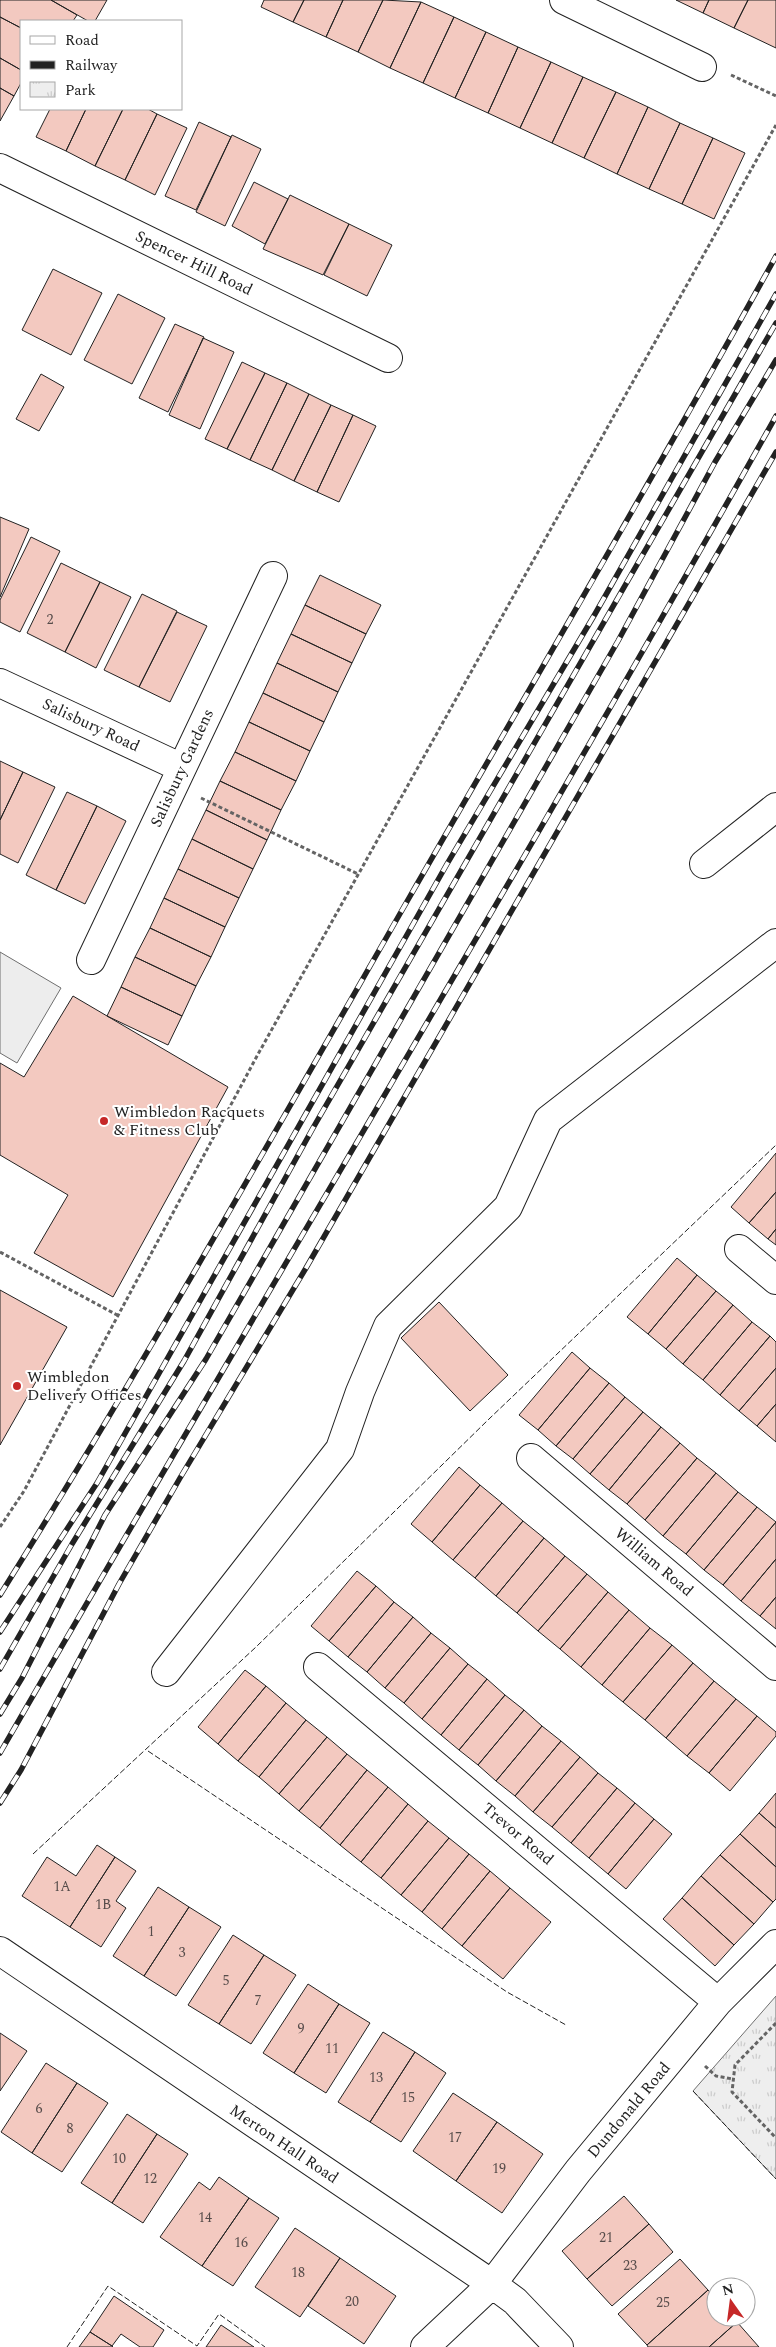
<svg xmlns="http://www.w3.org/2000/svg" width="776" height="2347" font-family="Spectral,serif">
  <defs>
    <pattern id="park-tufts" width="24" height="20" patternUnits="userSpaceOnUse" patternTransform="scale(1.25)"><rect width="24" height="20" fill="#eee"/><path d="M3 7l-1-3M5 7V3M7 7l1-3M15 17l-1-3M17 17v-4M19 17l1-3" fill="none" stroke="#ccc"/></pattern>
  </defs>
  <rect width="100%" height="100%" fill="#fff"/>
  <path fill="url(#park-tufts)" stroke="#6f6f6f" d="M776,1996V2179L693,2091Z"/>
  <path fill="#ededed" stroke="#6f6f6f" d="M0,952L61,988L17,1063L0,1053Z"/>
  <path fill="#f3c9c0" stroke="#222" d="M0,0H51L77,15L73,21H21V28L0,17Z
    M51,0H107L95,21H88Z
    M264,0H304L293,22L261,7Z
    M304,0H343L326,37L293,22Z
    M343,0H383L358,52L326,37Z
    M383,0L421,2L390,68L358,52Z
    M676,0H709L703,13Z
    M709,0H748L734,28L703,13Z
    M748,0H776V48L734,28Z
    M421,2L454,17L423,83L390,68Z
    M0,17L21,28V70L0,58Z
    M454,17L486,32L455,98L423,83Z
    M486,32L518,47L488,113L455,98Z
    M518,47L551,62L520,128L488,113Z
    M0,58L21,70V83L14,96L0,88Z
    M551,62L583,77L552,143L520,128Z
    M583,77L616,92L584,158L552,143Z
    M0,88L14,96L0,121Z
    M616,92L648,107L617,174L584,158Z
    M648,107L680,123L649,189L617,174Z
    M50,109H86L66,151L36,137Z
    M86,109H123L95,166L66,151Z
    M123,109H148L157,114L125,180L95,166Z
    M157,114L187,128L155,195L125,180Z
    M199,122L231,137L196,210L165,196Z
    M680,123L713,138L682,204L649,189Z
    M232,135L261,149L225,226L196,212Z
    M713,138L745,153L714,219L682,204Z
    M254,182L288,199L265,244L232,226Z
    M290,195L349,224L323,275L263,249Z
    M349,224L392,245L367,296L324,275Z
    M53,269L102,293L71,355L22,330Z
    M118,294L165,318L132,384L84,360Z
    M175,324L204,337L168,412L139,398Z
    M203,338L234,352L200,429L169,415Z
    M242,362L265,373L227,449L205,439Z
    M265,373L287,383L250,460L227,449Z
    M41,374L64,387L39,431L16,419Z
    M287,383L309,394L272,470L250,460Z
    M309,394L331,405L294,481L272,470Z
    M331,405L353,415L317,492L294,481Z
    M353,415L376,426L339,502L317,492Z
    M0,517L29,529L0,597Z
    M31,537L60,551L20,632L0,622V600Z
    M61,563L100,582L65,652L27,633Z
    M320,575L381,605L366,634L305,605Z
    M100,582L131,597L96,668L65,652Z
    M142,594L177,611L139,687L104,670Z
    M305,605L366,634L352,663L291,634Z
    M177,612L207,626L170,702L139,687Z
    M291,634L352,663L338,692L277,663Z
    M277,663L338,692L324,722L263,693Z
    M263,693L324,722L310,751L249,722Z
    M249,722L310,751L296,781L235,752Z
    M235,752L296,781L281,810L220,781Z
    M0,761L23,772L0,820Z
    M23,772L55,787L18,863L0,854V820Z
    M220,781L281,810L267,840L206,810Z
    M67,792L97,806L56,890L26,875Z
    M97,806L126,821L85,904L56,890Z
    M206,810L267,840L253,869L192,839Z
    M192,839L253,869L239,898L178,869Z
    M178,869L239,898L225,927L164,898Z
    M164,898L225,927L211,957L150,928Z
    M150,928L211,957L196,986L135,957Z
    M135,957L196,986L182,1016L121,987Z
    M121,987L182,1016L168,1045L107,1016Z
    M73,996L228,1087L113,1297L34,1253L68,1195L0,1155V1063L24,1077Z
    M776,1153V1192L749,1223L731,1207Z
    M776,1192V1229L768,1239L749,1223Z
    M776,1229V1245L768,1239Z
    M677,1258L697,1275L648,1334L627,1317Z
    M697,1275L716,1291L666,1349L648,1334Z
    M0,1290L67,1327L0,1445Z
    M716,1291L733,1305L683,1364L666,1349Z
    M439,1302L508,1375L470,1411L401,1338Z
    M733,1305L752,1322L703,1380L683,1364Z
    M752,1322L770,1336L720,1395L703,1380Z
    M770,1336L776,1342V1368L739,1411L720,1395Z
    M572,1352L590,1368L538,1430L519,1415Z
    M590,1368L609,1383L556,1446L538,1430Z
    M776,1368V1404L757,1426L739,1411Z
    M609,1383L625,1397L573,1459L556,1446Z
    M625,1397L643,1412L590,1474L573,1459Z
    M776,1404V1442L757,1426Z
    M643,1412L661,1427L609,1490L590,1474Z
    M661,1427L680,1443L627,1504L609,1490Z
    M680,1443L697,1458L645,1520L627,1504Z
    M697,1458L716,1473L663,1536L645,1520Z
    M459,1467L480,1485L432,1542L411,1524Z
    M716,1473L738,1492L686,1554L663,1536Z
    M480,1485L502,1503L453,1560L432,1542Z
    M738,1492L757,1507L704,1570L686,1554Z
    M502,1503L523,1521L475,1578L453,1560Z
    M757,1507L776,1522L723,1585L704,1570Z
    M523,1521L544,1538L496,1596L475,1578Z
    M776,1522V1559L741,1601L723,1585Z
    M544,1538L565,1556L517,1613L496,1596Z
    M565,1556L587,1574L538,1631L517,1613Z
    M776,1559V1597L760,1616L741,1601Z
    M357,1571L376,1586L329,1641L311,1626Z
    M587,1574L608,1592L560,1649L538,1631Z
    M376,1586L394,1602L348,1657L329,1641Z
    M608,1592L629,1610L581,1667L560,1649Z
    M776,1597V1629L760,1616Z
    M394,1602L413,1617L367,1672L348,1657Z
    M629,1610L650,1628L602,1685L581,1667Z
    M413,1617L431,1633L385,1688L367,1672Z
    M650,1628L672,1645L623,1702L602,1685Z
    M431,1633L450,1648L404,1703L385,1688Z
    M672,1645L693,1663L645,1720L623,1702Z
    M450,1648L468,1664L422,1719L404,1703Z
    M693,1663L714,1681L666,1738L645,1720Z
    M468,1664L487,1679L441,1735L422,1719Z
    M245,1670L266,1686L218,1744L198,1727Z
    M487,1679L505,1695L459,1750L441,1735Z
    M714,1681L736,1699L687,1756L666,1738Z
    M266,1686L286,1703L238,1761L218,1744Z
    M505,1695L524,1710L478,1765L459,1750Z
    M736,1699L757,1716L709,1773L687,1756Z
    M286,1703L306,1720L259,1777L238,1761Z
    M524,1710L542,1726L496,1781L478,1765Z
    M757,1716L776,1732V1736L730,1791L709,1773Z
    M306,1720L327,1737L279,1794L259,1777Z
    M542,1726L561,1741L515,1796L496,1781Z
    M327,1737L347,1754L299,1811L279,1794Z
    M561,1741L580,1757L533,1812L515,1796Z
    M347,1754L367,1770L320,1828L299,1811Z
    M580,1757L598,1773L552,1827L533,1812Z
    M367,1770L388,1787L340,1845L320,1828Z
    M598,1773L617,1788L571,1843L552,1827Z
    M388,1787L408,1804L361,1862L340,1845Z
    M617,1788L635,1803L589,1858L571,1843Z
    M776,1793V1828L759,1813Z
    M635,1803L654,1819L608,1874L589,1858Z
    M408,1804L428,1821L381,1878L361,1862Z
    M759,1813L776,1828V1867L740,1834Z
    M654,1819L672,1834L626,1889L608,1874Z
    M428,1821L449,1838L401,1895L381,1878Z
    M740,1834L776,1867V1899L773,1902L720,1855Z
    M449,1838L469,1854L422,1912L401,1895Z
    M97,1845L115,1857L70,1927L22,1896L47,1857L76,1876Z
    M469,1854L490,1871L442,1929L422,1912Z
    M720,1855L773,1902L754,1924L701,1876Z
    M115,1857L136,1871L116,1901L126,1908L101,1947L70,1927Z
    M490,1871L510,1888L462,1946L442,1929Z
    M701,1876L754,1924L734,1945L682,1898Z
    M158,1887L189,1907L144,1976L113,1956Z
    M510,1888L551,1922L503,1979L462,1946Z
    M682,1898L734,1945L715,1966L663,1919Z
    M189,1907L221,1927L176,1996L144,1976Z
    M233,1935L264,1955L219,2024L188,2005Z
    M264,1955L296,1975L251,2044L219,2024Z
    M308,1984L339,2004L294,2073L263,2053Z
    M339,2004L370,2023L326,2093L294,2073Z
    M383,2032L415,2052L370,2122L338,2102Z
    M0,2033L27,2051L0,2091Z
    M415,2052L446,2073L401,2142L370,2122Z
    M46,2063L77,2083L32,2153L1,2132Z
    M77,2083L108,2103L62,2172L32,2153Z
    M453,2093L497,2122L456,2181L413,2151Z
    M127,2114L157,2134L112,2203L81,2183Z
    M497,2122L543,2154L502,2213L456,2181Z
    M157,2134L188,2154L143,2223L112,2203Z
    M219,2177L249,2198L202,2266L160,2237L199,2182L210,2190Z
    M624,2196L649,2224L587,2279L562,2251Z
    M249,2198L279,2218L233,2286L202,2266Z
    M649,2224L673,2252L612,2306L587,2279Z
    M295,2228L340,2258L300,2317L255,2287Z
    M340,2258L396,2296L364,2344L308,2306Z
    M680,2259L708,2290L647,2345L618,2314Z
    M708,2290L716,2299V2317H732L737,2322L709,2347H648L647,2345Z
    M114,2296L164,2330L153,2347H140L121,2334L112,2346L90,2332Z
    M737,2322L759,2347H709Z
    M221,2325L254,2347H206Z
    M90,2332L112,2346L113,2347H79Z"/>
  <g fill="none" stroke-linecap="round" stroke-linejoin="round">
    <g stroke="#222" stroke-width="30">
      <path id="minor" d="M564,0L702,67
        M0,168L388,358
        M0,683L182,768
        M704,864L776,807
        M91,960L273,576
        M739,1249L776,1280
        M531,1458L776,1666
        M318,1667L718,2002
        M166,1672L340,1449L360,1392L388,1326L508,1207L548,1120L776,943
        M0,1951L492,2284L515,2301L559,2347
        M425,2347L492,2284L578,2171L718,2002L776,1944"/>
    </g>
    <path stroke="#646464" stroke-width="3" stroke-dasharray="4 2.5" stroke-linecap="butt" d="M731,75L776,96
      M201,798L358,874
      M0,1252L119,1316
      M0,1527L24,1491L257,1056L776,125
      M776,2023L735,2065L732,2092L776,2138
      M705,2066L716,2076L733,2079"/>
    <use href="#minor" stroke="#fff" stroke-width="28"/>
    <g stroke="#222" stroke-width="5.5">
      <path id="rail" d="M0,1595C143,1366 275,1132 409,898C532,684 657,472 776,256
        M0,1632L97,1483L447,864L595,614L776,294
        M0,1669L72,1544L184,1361L313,1128L776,323
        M0,1714L22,1678L105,1515L206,1359L618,641L715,462L776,360
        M0,1753C257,1307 524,866 776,416
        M0,1803L21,1770L119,1584L180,1478L306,1268L776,452"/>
    </g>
    <use href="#rail" stroke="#fff" stroke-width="4" stroke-dasharray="11" stroke-linecap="butt"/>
    <path stroke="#222" stroke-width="1" stroke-dasharray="6 2.5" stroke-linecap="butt" d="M148,1751L507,1992L566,2025
      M33,1854L256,1647L489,1419L776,1145
      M693,2091L776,2179
      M67,2347L108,2286L197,2346L219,2314L265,2347"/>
  </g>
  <g fill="#c62828" stroke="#fff" stroke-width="2">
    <circle cx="104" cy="1121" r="5"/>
    <circle cx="17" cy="1386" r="5"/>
  </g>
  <g text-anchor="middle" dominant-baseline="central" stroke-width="4" stroke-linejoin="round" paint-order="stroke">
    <g font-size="14" fill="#564c4a">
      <text x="50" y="619">2</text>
      <text x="62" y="1886">1A</text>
      <text x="103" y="1904">1B</text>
      <text x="151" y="1931">1</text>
      <text x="182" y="1952">3</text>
      <text x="226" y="1980">5</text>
      <text x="258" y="2000">7</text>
      <text x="301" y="2028">9</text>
      <text x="332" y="2048">11</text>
      <text x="376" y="2077">13</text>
      <text x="408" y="2097">15</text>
      <text x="39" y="2108">6</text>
      <text x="70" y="2128">8</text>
      <text x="455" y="2137">17</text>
      <text x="119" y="2158">10</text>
      <text x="499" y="2168">19</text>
      <text x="150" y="2178">12</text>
      <text x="205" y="2217">14</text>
      <text x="606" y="2237">21</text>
      <text x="241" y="2242">16</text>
      <text x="630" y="2265">23</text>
      <text x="298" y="2272">18</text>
      <text x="352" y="2301">20</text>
      <text x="663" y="2302">25</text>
    </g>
    <g font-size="16" fill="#222" stroke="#fff">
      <text transform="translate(194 263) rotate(26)">Spencer Hill Road</text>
      <text transform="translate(91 725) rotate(25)">Salisbury Road</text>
      <text transform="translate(182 768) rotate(-65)">Salisbury Gardens</text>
      <text transform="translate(654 1562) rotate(40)">William Road</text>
      <text transform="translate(518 1834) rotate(40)">Trevor Road</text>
      <text transform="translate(629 2110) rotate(-50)">Dundonald Road</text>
      <text transform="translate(284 2144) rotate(34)">Merton Hall Road</text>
    </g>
    <g font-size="16" fill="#222" stroke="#fff" text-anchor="start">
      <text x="114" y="1112">Wimbledon Racquets<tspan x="114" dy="18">&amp; Fitness Club</tspan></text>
      <text x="27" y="1377">Wimbledon<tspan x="27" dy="18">Delivery Offices</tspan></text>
    </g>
  </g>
  <rect x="20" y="20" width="162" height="90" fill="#ffffff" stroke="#a7a7a7"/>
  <rect x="30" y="36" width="25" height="8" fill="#ffffff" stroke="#a7a7a7"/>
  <text x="65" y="45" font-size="15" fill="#222222">Road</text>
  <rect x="30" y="61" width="25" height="8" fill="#222222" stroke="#a7a7a7"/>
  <text x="65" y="70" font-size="15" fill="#222222">Railway</text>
  <rect x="30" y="82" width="25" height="15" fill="url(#park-tufts)" stroke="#a7a7a7"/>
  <text x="65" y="95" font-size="15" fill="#222222">Park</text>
  <g transform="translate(731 2302) rotate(346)"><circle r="24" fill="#ffffff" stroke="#a7a7a7"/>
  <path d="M0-4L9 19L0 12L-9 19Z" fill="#c62828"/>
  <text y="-8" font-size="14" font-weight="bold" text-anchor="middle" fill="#222222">N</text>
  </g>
</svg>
